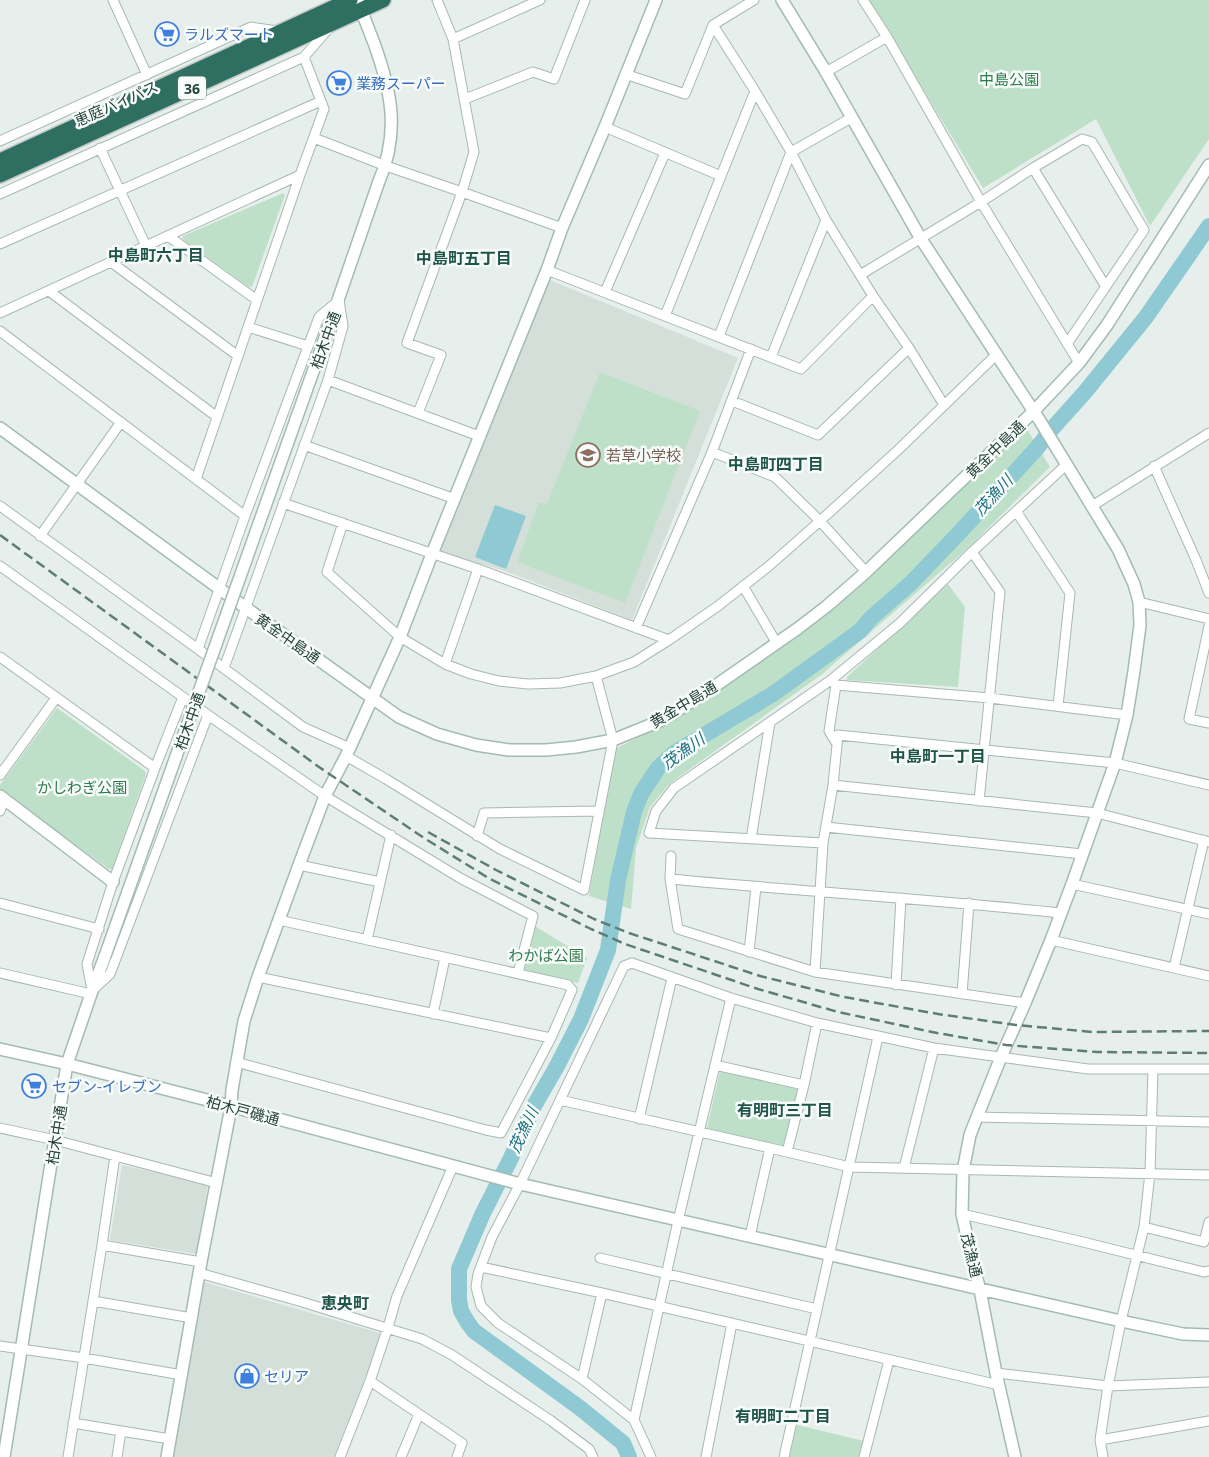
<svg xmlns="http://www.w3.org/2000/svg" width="1209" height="1457" font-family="'Open Sans','Noto Sans JP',sans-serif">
  <rect width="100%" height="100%" fill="#e6efeb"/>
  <path fill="#d4dfda" d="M550,280L738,358L632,620L505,571L438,551Z
    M122,1165L208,1184L196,1254L110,1240Z
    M204,1282L383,1334L334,1457H170L183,1380Z"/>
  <path fill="#bfe0c8" d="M869,0H1209V139L1150,226L1096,119L983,188Z
    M283,193L285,195L252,287H249L183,240V236Z
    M600,372L700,411L625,603L517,562L539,502L547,504Z
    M1025,426L1050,467L968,548L821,675L669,784L650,807L636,848L631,909L589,896L615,749L663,725L706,698L825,615Z
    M948,584L965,607L958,687L847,680V677Z
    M57,708L145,771L146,774L112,869H109L0,790V785Z
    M533,925L587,958L578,983L522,969Z
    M720,1071L798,1089L784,1146L707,1128Z
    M797,1425L864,1441L861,1457H789Z"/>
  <path fill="#8ec9d4" d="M495,505L526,516L506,569L475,557Z"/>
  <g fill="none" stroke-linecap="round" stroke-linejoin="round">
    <path stroke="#8ec9d4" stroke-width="16" d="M629,1457L623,1443L580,1408L474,1331L468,1323L461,1311L459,1300V1269L483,1213L510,1160L534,1106L557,1066L581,1019L608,950L618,880L634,812L641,794L658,768L674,753L773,694L860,631L871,618L911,583L960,532L1037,448L1051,430L1085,392L1146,317L1209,226"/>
    <g stroke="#a8b8b2" stroke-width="11">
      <path id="street" d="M113,0L147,75
        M863,0L887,37L981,202L1079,363
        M713,25L755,91L791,152L826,220L873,296L909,348L944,405
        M453,39L540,0
        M826,72L887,37
        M625,74L685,94L713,25L754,0
        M465,99L533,72L554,79L585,0
        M605,127L721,176
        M314,138L386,166L462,192L562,228
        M0,141L251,27L277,31
        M100,148L146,246
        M1033,168L1106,287
        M0,194L304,57L329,28
        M168,236L257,300
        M0,244L321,101
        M111,262L238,356
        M547,270L801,369L873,296
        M860,275L981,202L1033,168L1082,139L1092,142L1144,230L1067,344
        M49,291L217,417
        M605,292L665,153
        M0,313L300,175
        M665,316L755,91
        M248,327L308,346
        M0,331L245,516
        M719,336L791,152L851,118
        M771,357L826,220
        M328,380L479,436
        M732,401L818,435L909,348
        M418,413L441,355L407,343L462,192L474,152L453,39L437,0
        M304,445L455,499
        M712,452L775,477L820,521L866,572
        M1154,466L1196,560L1209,593
        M196,479L300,175L324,109L304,57
        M283,503L478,569L669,640
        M0,506L198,649L303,727L350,748
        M1092,506L1209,433
        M1016,511L1070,593L1058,706
        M343,523L327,572L400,637L445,664L471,674L499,681L528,684L560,683L596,676L634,662L669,640L718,606L769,566L820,521L898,450L996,355
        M40,536L121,422
        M972,552L1000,592L979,801
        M0,566L208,715L325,796L460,878L533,916L518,973
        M743,586L776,642
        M1139,602L1209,619
        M1209,626L1189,719L1209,723
        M636,628L712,452L751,349
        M198,649L245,516L319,317L337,302
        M0,657L155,768
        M445,664L478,569
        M224,668L328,380L343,326L339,300
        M831,680L900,623L972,552L1066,465
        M836,685L829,731L837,744
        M346,756L386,779L500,849L584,890L613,740L596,676
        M0,775L56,698
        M833,785L1097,813L1209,842
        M0,811L4,799
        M826,827L1082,854
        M477,836L484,813L598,811
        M751,839L770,722
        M823,843L649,833L656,811L674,788L831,680L836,685L990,698L1127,715
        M299,865L380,882
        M670,879L671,856
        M1072,884L1209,914
        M0,903L99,929
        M367,940L391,835
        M1051,940L1209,976
        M749,952L756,887
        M1174,968L1204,840
        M815,972L823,843L833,785L838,735L1115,763L1209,785
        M0,973L91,994
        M258,977L551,1038
        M896,985L901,898
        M94,989L110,974L208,715
        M92,990L87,964L113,882L155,768L183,697
        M962,994L969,903
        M1025,1003L815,972L678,929L670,879C800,891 931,899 1061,913
        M433,1014L445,958
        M236,1062L486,1130L501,1133L551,1038L572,990L568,985L279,920
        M715,1065L804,1085
        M560,1100L770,1148L850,1167L1209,1175
        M977,1117L1209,1122
        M639,1119L672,978
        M0,1128L55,1140L217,1183
        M787,1152L804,1085L817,1023
        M904,1168L934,1048
        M962,1214L1079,1241L1204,1272L1209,1271
        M1144,1227L1204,1242L1209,1222
        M750,1236L770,1148
        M102,1245L201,1262
        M600,1258L817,1309
        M481,1267L602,1293L999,1385
        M199,1273L299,1301L422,1339L452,1355L550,1420L589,1449L593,1457
        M93,1301L192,1318
        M0,1346L84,1358L182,1375
        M996,1373L1108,1386L1209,1382
        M582,1379L602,1293
        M370,1381L462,1443L457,1457
        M634,1420L678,1221L731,998
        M73,1423L170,1439
        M1100,1440L1209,1421
        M68,1457L102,1245L115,1156
        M117,1457L121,1431
        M340,1457L370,1381L388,1327L397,1296L453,1166
        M401,1457L419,1414
        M651,1457L634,1420L582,1379L498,1323L481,1306L476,1287L478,1274L492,1237L520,1184L624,966L632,963L731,998L817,1023L934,1048L1088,1069H1209
        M706,1457L732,1323
        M784,1457L878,1037
        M864,1457L889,1360
        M1103,1457L1100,1440L1108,1386L1121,1321L1144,1227L1150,1173L1153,1070"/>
    </g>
    <g stroke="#a4bbb3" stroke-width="14">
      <path id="secondary" d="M782,0L826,72L921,239L1040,421L1118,549L1134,584L1139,602L1140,625L1134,671L1127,715L1115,763L1072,884L1051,940L1025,1003L1001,1057L977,1117L970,1135L963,1171L962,1214L974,1268L980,1290L996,1373L1015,1457
        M325,338L378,184C400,133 392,93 374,43C368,28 363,14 357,0
        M0,428L246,608L399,717L437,734L476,745L509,750H546L576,747L613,740L660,721L705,693L797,629L827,606L866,572L1033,412L1079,363L1107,325L1209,165
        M0,796L113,882
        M0,1049L67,1064L215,1102L520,1184L1121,1321L1183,1334L1209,1335
        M4,1457L67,1064L91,994L105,956
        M167,1457L201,1262L231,1107L232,1090L244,1021L258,977L299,865L325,796L346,756L400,637L432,554L547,270L562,228L605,127L656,0"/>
    </g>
    <g stroke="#c2cac8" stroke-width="18">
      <path id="highway" d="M0,161L350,0
        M0,175L383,0"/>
    </g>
    <use href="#street" stroke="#fff" stroke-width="9"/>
    <use href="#secondary" stroke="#fff" stroke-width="11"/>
    <use href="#highway" stroke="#2f6f62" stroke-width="15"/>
    <path stroke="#5f7d75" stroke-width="2.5" stroke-dasharray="10 5" stroke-linecap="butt" d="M0,535L319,767L424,838L490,879L591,929L625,944L758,989L838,1012L937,1033L1006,1045L1097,1052L1209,1053
      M428,832L496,870L594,919L629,933L760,976L844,997L938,1014L1016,1025L1093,1032L1209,1031"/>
    <g stroke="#a4bbb3" stroke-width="14" stroke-linecap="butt">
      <path id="secondary-bridge" d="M105,956L325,338"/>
    </g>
    <use href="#secondary-bridge" stroke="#fff" stroke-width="11"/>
  </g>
  <defs>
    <g id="supermarket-ring" transform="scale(1.25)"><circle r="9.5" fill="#f7fbf9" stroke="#3f7fe0" stroke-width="1.5"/><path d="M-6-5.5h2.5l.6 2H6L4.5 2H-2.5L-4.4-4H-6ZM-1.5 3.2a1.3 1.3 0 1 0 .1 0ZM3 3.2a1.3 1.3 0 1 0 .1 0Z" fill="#3f7fe0"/></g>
    <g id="school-ring" transform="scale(1.25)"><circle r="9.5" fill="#f7fbf9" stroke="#8d6e63" stroke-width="1.5"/><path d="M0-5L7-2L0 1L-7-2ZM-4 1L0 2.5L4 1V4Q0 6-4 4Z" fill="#8d6e63"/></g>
    <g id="shop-ring" transform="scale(1.25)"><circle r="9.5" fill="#f7fbf9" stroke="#3f7fe0" stroke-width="1.5"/><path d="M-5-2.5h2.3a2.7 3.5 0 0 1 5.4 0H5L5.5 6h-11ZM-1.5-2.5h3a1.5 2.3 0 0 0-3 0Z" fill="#3f7fe0"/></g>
  </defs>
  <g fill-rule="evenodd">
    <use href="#supermarket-ring" x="167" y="34"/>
    <use href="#supermarket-ring" x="339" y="83"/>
    <use href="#school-ring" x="588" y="455"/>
    <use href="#supermarket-ring" x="34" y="1086"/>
    <use href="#shop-ring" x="247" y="1376"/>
  </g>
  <g text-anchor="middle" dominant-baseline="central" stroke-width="5" stroke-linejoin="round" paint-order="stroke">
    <rect fill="#f7fbf9" stroke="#637a73" stroke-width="1" x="178" y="76.5" width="28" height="23" rx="4"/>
    <g font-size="14" font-weight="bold" fill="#24423a">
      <text x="192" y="88">36</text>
    </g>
    <g font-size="15" fill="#366cbe" stroke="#f7fbf9" text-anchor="start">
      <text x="184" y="34">ラルズマート</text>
      <text x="356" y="83">業務スーパー</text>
      <text x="52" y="1086">セブン-イレブン</text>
      <text x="264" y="1376">セリア</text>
    </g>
    <g font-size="15" fill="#2d7a4b" stroke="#f7fbf9">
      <text x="1009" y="79">中島公園</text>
      <text x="82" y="787">かしわぎ公園</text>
      <text x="546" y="955">わかば公園</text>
    </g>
    <g font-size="15" fill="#24423a" stroke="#f7fbf9">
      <text transform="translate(116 103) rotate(-24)">恵庭バイパス</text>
      <text transform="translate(325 340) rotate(-70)">柏木中通</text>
      <text transform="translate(995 449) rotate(-44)">黄金中島通</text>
      <text transform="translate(288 638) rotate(35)">黄金中島通</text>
      <text transform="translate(683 704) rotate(-31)">黄金中島通</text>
      <text transform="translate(189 721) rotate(-70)">柏木中通</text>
      <text transform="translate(243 1110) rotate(15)">柏木戸磯通</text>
      <text transform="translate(56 1135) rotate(-81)">柏木中通</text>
      <text transform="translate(972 1255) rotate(76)">茂漁通</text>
    </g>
    <g font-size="15" fill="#785e54" stroke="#f7fbf9" text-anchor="start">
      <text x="606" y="455">若草小学校</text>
    </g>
    <g font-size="16" font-weight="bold" fill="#1f5548" stroke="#f7fbf9">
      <text x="156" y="255">中島町六丁目</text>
      <text x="464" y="258">中島町五丁目</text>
      <text x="776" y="464">中島町四丁目</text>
      <text x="938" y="756">中島町一丁目</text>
      <text x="785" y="1110">有明町三丁目</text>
      <text x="345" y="1303">恵央町</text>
      <text x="783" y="1416">有明町二丁目</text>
    </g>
    <g font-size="16" font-style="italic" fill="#1c6f80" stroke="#f7fbf9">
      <text transform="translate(993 495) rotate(-47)">茂漁川</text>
      <text transform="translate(683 751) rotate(-36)">茂漁川</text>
      <text transform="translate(523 1130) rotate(-65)">茂漁川</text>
    </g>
  </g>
</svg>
